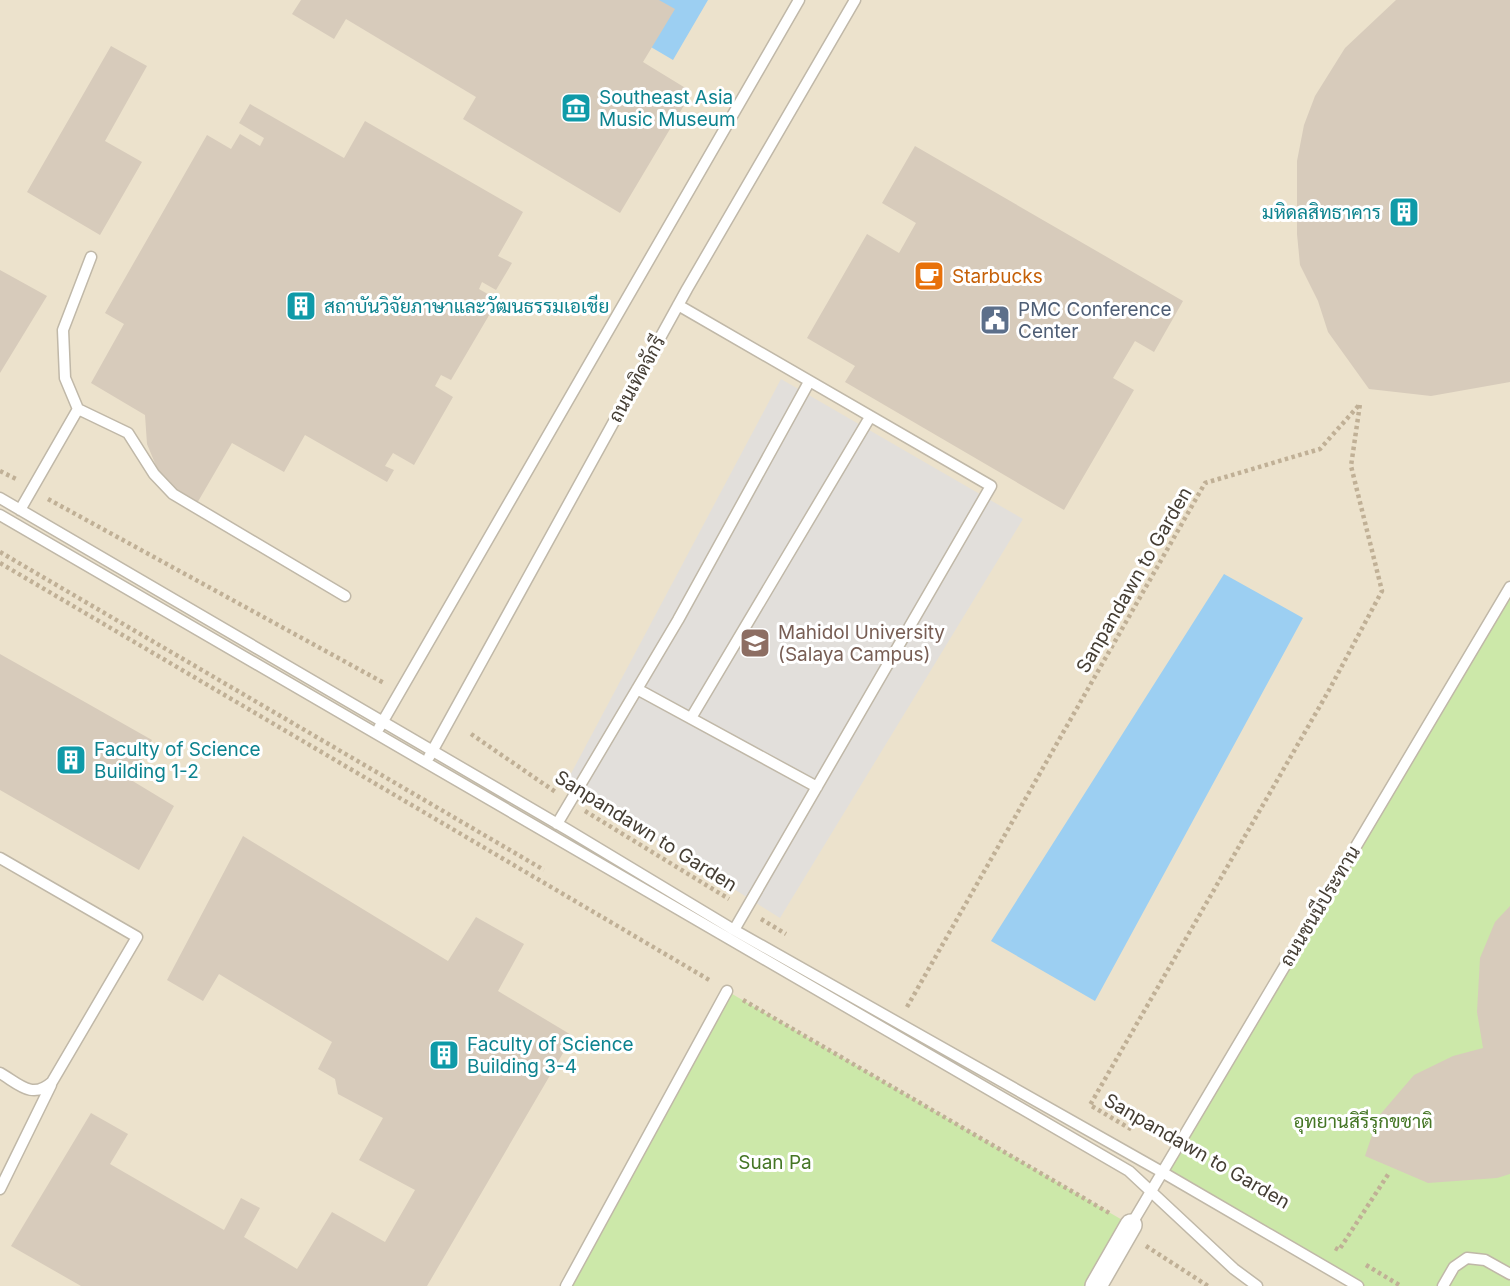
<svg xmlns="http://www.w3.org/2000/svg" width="1510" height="1286" font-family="Inter,Sarabun,sans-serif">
  <rect width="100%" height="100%" fill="#f2ede3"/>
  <path fill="#ece2cc" d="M0,0H1510V1286H0Z"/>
  <path fill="#cce8a9" d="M1510,585V1286H1356L1162,1172Z
    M727,991L1131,1225L1096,1286H566Z"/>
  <path fill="#e2dfdb" d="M781,379L1023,519L780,918L566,783Z"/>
  <path fill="#9ccff2" d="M571,0H708L673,60Z
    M1224,574L1303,618L1095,1001L991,941Z"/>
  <path fill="#d7cbbb" d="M301,0H659L675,9L643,62L692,92L620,213L463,119L476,97L346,19L334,39L292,14Z
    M1396,0H1510V382L1431,396L1369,389L1328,332L1318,301L1300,265L1297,234V161L1304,125L1315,96L1345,48Z
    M111,46L147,66L105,141L142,162L100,235L27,192Z
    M250,104L344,158L365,121L523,212L498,256L512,263L496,290L482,282L479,289L498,300L451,380L441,375L435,386L453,397L414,465L393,453L385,466L394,470L387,482L305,435L284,472L232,443L196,505L176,493L159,473L147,444L145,415L91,383L124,324L105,313L207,135L231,149L240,134L260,146L264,138L239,123Z
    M915,146L1183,301L1154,352L1135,341L1113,378L1134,390L1064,510L845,382L855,366L807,338L867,234L899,253L916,223L882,203Z
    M0,270L47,296L0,373Z
    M0,654L152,740L131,780L174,806L139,870L0,790Z
    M243,836L448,961L476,917L524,944L498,991L573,1036L427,1286H81L11,1246L91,1113L128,1134L110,1164L224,1230L241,1198L260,1208L244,1237L297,1269L332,1212L385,1242L415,1190L359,1160L383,1118L338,1094L335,1079L318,1069L332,1042L219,974L203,1001L167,980Z
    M1510,906V1174L1497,1178L1428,1183L1365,1156L1378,1117L1414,1075L1453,1056L1483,1048L1477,1012L1480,958L1495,922Z"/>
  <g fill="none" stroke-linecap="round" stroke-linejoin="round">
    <g stroke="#c0b8a8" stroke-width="13">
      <path id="lane" d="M678,305L991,486L734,930
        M78,409L65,378L63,330L91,257
        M0,498L568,830L734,930L1162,1172L1358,1286
        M20,510L78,409L128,433L154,474L173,494L345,596
        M0,515L1129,1171L1234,1269L1257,1286
        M637,689L817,787
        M691,718L870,417
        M379,728L799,0
        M429,757L687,289L855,0
        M557,824L678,620L809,382
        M0,858L137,937L52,1082C32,1100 19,1084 0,1073
        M0,1189L51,1085
        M1131,1225L1510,587
        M566,1286L727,991
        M1443,1286L1454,1267L1467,1258L1485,1260L1510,1274"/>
    </g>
    <g stroke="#c0b8a8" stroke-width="24">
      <path id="street" d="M1096,1286L1131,1225"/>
    </g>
    <path stroke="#c0b096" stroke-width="4.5" stroke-dasharray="3.5 3.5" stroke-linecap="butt" d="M0,471L18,480
      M48,499L384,683
      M0,552L544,870
      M0,563L711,981
      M471,734L557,793
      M585,811L729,899
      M761,919L786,934
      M743,1000L1111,1214
      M907,1007L1205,483L1320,449L1360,404L1351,466L1382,591L1328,692L1090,1105L1134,1131
      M1146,1246L1208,1286
      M1335,1248L1339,1250L1389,1173
      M1366,1265L1401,1286"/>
    <use href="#lane" stroke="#fff" stroke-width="10"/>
    <use href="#street" stroke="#fff" stroke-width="21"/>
  </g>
  <defs>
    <g id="museum-square" transform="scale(1.575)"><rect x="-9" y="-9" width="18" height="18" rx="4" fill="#0f9aa8" stroke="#fff"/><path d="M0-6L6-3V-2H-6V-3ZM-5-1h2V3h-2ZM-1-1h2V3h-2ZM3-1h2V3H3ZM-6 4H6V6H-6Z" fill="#fff"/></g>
    <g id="building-square" transform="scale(1.575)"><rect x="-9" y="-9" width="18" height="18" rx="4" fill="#0f9aa8" stroke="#fff"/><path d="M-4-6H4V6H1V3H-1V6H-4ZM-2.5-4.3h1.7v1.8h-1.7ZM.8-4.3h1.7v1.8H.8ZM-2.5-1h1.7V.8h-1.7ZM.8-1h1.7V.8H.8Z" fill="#fff"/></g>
    <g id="cafe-square" transform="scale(1.575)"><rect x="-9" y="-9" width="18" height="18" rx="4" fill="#e8710a" stroke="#fff"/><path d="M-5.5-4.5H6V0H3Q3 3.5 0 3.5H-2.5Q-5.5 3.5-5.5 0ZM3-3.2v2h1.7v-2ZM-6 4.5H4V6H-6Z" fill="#fff"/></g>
    <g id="civic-square" transform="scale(1.575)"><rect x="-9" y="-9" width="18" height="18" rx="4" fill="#5c6f8a" stroke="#fff"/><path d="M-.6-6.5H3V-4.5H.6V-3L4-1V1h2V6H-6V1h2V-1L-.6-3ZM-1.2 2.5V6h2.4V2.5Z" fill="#fff"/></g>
    <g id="university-square" transform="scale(1.575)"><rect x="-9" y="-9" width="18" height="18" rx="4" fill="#8d6e63" stroke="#fff"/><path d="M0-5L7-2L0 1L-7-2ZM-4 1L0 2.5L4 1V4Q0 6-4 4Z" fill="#fff"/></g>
  </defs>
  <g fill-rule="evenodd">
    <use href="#museum-square" x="576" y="108"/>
    <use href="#building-square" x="1404" y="212"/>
    <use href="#cafe-square" x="929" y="276"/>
    <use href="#building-square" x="301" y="306"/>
    <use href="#civic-square" x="995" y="320"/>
    <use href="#university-square" x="755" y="643"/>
    <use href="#building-square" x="71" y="760"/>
    <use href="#building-square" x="444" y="1055"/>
  </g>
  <g text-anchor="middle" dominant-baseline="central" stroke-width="6" stroke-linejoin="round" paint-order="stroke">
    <g font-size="19" fill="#0d838f" stroke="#fff" text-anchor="start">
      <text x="599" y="97">Southeast Asia<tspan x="599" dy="22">Music Museum</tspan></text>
      <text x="1381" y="212" text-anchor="end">มหิดลสิทธาคาร</text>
      <text x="324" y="306">สถาบันวิจัยภาษาและวัฒนธรรมเอเชีย</text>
      <text x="94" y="749">Faculty of Science<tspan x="94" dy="22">Building 1-2</tspan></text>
      <text x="467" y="1044">Faculty of Science<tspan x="467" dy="22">Building 3-4</tspan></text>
    </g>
    <g font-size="19" fill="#c56008" stroke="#fff" text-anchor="start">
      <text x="952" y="276">Starbucks</text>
    </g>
    <g font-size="19" fill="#4e5e75" stroke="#fff" text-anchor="start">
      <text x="1018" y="309">PMC Conference<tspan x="1018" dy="22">Center</tspan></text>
    </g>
    <g font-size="19" fill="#443d33" stroke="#fff">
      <text transform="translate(637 379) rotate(-61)">ถนนเทิดจักรี</text>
      <text transform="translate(1134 580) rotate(-60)">Sanpandawn to Garden</text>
      <text transform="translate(646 831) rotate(32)">Sanpandawn to Garden</text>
      <text transform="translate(1320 906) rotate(-59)">ถนนชนนีประทาน</text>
      <text transform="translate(1197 1151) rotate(30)">Sanpandawn to Garden</text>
    </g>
    <g font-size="19" fill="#785e54" stroke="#fff" text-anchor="start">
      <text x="778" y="632">Mahidol University<tspan x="778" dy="22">(Salaya Campus)</tspan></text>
    </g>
    <g font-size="19" fill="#457625" stroke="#fff">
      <text x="1363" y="1121">อุทยานสิรีรุกขชาติ</text>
      <text x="775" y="1162">Suan Pa</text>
    </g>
  </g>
</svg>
